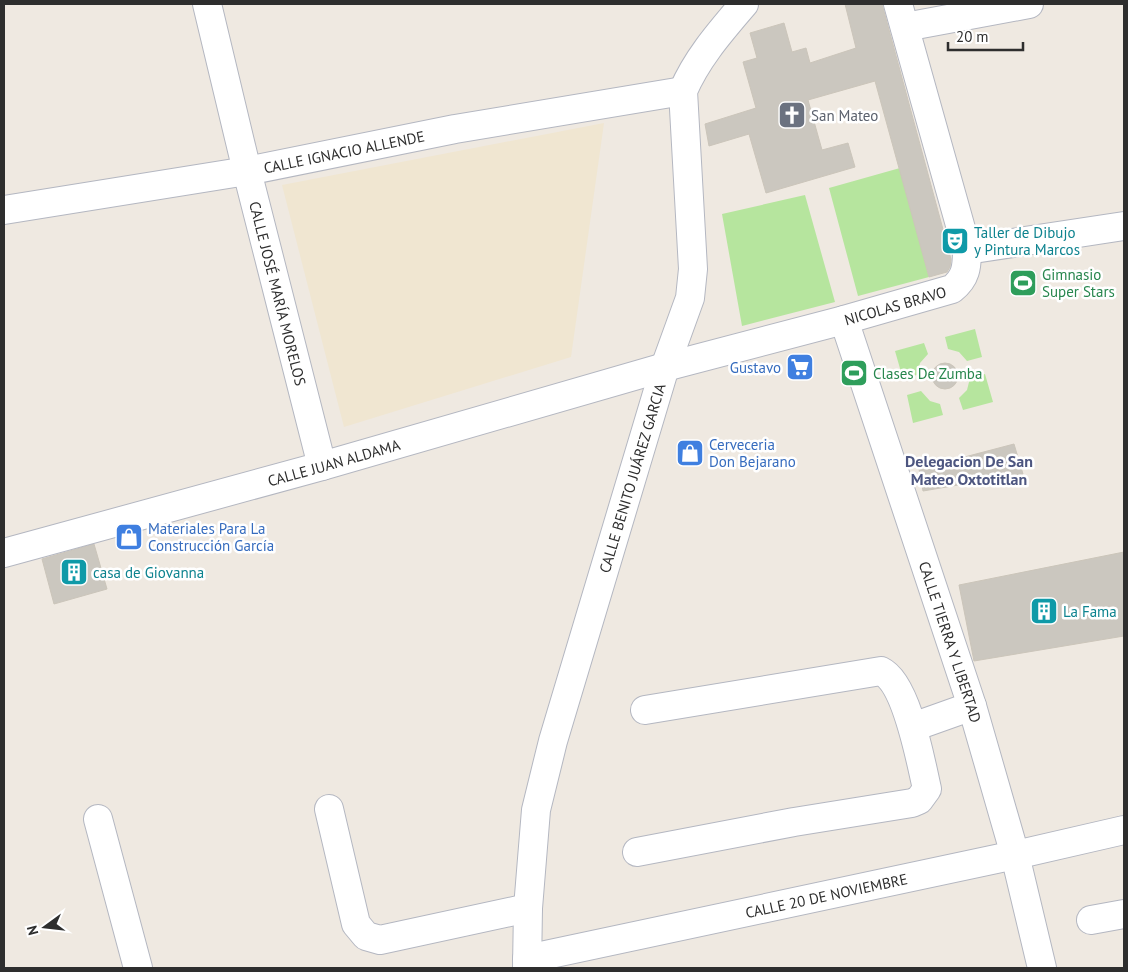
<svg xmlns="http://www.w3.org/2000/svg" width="1128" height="972" font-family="'PT Sans',sans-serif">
  <rect width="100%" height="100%" fill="#efe9e1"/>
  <path fill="#f0e6d1" d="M604,123L571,357L344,427L282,185Z"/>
  <path fill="#b6e59e" d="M900,168L929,277L858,296L829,188Z
    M805,195L835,302L742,326L722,214Z
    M975,329L982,357L967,361L959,352L948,349L945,337Z
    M924,343L928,354L920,363L917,375L903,379L895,351Z
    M985,374L993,402L963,410L959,398L967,390L970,378Z
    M921,391L930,401L940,404L943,415L913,423L907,395Z"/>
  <path fill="#cbc7bf" stroke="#cbc5ba" d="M845,4H882L951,259L950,267L947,272L929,277L875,81L808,100L822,150L848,143L855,167L766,193L749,134L709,146L705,124L756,108L743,62L757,58L750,33L784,23L792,52L806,48L810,63L856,48Z
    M932 376a13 13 0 1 1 26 0a13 13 0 1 1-26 0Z
    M1014,444L1023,474L923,491L919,469Z
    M94,544L107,589L54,604L42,559Z
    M1124,552V636L974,661L959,585Z"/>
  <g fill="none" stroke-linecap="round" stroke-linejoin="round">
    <g stroke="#b4b7c1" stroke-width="30">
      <g id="minor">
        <path id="s1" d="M207,4L247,171L322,466"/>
        <path d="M905,27L1029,4"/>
        <path id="s2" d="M4,210L247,171L455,129L683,91"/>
        <path d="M967,250L1124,226"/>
        <path id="s3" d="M844,320L972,706L1015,855L1042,968"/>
        <path id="s4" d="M4,553L322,466L665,367L844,320L952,289C966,278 967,267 967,250L898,4"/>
        <path d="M913,727L972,706"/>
        <path d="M329,809L356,924L366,936L380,940L528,908"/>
        <path d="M98,819L138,968"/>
        <path d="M637,852L794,822L912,803L919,800L927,789C921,763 907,683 881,671L645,710"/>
        <path d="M1091,920L1124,914"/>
        <path id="s5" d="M527,959L1015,855L1124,830"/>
        <path id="s6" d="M527,968L528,908L536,810L553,741L665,367L690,298L693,269L683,91C697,58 721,31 744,4"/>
      </g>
    </g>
    <use href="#minor" stroke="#fff" stroke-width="28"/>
  </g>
  <defs>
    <g id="church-square" transform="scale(1.4375)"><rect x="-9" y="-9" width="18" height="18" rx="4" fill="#6b7280" stroke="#fff"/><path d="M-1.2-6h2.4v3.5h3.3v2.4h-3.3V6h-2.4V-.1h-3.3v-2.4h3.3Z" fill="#fff"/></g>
    <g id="theatre-square" transform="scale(1.4375)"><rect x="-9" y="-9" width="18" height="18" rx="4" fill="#0f9aa8" stroke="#fff"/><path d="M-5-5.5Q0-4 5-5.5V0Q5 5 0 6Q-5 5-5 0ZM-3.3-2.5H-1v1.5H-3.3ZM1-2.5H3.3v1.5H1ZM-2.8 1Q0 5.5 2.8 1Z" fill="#fff"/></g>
    <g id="stadium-square" transform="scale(1.4375)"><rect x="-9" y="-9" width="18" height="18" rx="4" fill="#2e9e5b" stroke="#fff"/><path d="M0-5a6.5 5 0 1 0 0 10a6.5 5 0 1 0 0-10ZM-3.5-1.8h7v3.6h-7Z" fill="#fff"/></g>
    <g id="supermarket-square" transform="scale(1.4375)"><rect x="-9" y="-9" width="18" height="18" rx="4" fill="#3f7fe0" stroke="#fff"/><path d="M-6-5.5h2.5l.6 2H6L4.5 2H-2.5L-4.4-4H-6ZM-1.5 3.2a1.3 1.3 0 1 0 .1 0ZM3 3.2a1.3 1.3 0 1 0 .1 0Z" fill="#fff"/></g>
    <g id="shop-square" transform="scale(1.4375)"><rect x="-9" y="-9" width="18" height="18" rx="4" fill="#3f7fe0" stroke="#fff"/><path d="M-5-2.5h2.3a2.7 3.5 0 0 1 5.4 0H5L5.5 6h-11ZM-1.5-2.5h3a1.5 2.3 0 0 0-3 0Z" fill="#fff"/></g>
    <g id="building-square" transform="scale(1.4375)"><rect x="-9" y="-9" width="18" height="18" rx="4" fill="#0f9aa8" stroke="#fff"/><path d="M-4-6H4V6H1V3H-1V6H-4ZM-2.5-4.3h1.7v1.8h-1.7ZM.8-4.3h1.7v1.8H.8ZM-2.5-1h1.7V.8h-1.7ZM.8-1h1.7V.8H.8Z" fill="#fff"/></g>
  </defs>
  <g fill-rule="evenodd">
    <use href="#church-square" x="792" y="115"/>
    <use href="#theatre-square" x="955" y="241"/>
    <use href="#stadium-square" x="1023" y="283"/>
    <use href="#supermarket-square" x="800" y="367"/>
    <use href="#stadium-square" x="854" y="373"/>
    <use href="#shop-square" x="690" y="453"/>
    <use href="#shop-square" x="129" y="537"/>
    <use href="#building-square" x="74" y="572"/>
    <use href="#building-square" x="1044" y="611"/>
  </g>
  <g text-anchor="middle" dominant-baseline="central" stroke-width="5" stroke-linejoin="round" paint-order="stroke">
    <g font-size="15" fill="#5b616d" stroke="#fff" text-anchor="start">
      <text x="811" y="115">San Mateo</text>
    </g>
    <g font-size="15" fill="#2e2e2e" stroke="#fff">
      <text stroke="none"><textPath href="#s2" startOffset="345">CALLE IGNACIO ALLENDE</textPath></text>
      <text stroke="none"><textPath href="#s1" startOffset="298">CALLE JOSÉ MARÍA MORELOS</textPath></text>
      <text stroke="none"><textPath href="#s4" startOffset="925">NICOLAS BRAVO</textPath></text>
      <text stroke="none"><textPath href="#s4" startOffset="342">CALLE JUAN ALDAMA</textPath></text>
      <text stroke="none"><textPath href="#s6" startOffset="504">CALLE BENITO JUÁREZ GARCIA</textPath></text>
      <text stroke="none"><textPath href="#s3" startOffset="339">CALLE TIERRA Y LIBERTAD</textPath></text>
      <text stroke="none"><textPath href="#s5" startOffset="306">CALLE 20 DE NOVIEMBRE</textPath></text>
    </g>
    <g font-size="15" fill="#0d838f" stroke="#fff" text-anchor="start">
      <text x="974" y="232">Taller de Dibujo<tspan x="974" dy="17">y Pintura Marcos</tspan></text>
      <text x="93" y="572">casa de Giovanna</text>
      <text x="1063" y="611">La Fama</text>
    </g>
    <g font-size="15" fill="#27864d" stroke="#fff" text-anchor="start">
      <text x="1042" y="274">Gimnasio<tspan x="1042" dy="17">Super Stars</tspan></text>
      <text x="873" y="373">Clases De Zumba</text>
    </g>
    <g font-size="15" fill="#366cbe" stroke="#fff" text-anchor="start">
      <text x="781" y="367" text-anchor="end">Gustavo</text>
      <text x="709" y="444">Cerveceria<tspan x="709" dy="17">Don Bejarano</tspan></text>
      <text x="148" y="528">Materiales Para La<tspan x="148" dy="17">Construcción García</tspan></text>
    </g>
    <g font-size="16" font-weight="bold" fill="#4d5680" stroke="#fff">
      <text x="969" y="461">Delegacion De San<tspan x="969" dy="18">Mateo Oxtotitlan</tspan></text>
    </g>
  </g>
  <rect width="1128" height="972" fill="none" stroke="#2e2e2e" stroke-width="10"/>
  <g transform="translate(45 927) rotate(255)" stroke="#ffffff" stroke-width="4" paint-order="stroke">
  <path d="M0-4L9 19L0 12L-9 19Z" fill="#2e2e2e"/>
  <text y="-8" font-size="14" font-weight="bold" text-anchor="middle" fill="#2e2e2e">N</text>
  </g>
  <path d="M948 42v8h75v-8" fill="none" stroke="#2e2e2e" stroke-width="2.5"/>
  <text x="956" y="42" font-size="15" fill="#2e2e2e" stroke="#ffffff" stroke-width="4" paint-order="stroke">20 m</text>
</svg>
